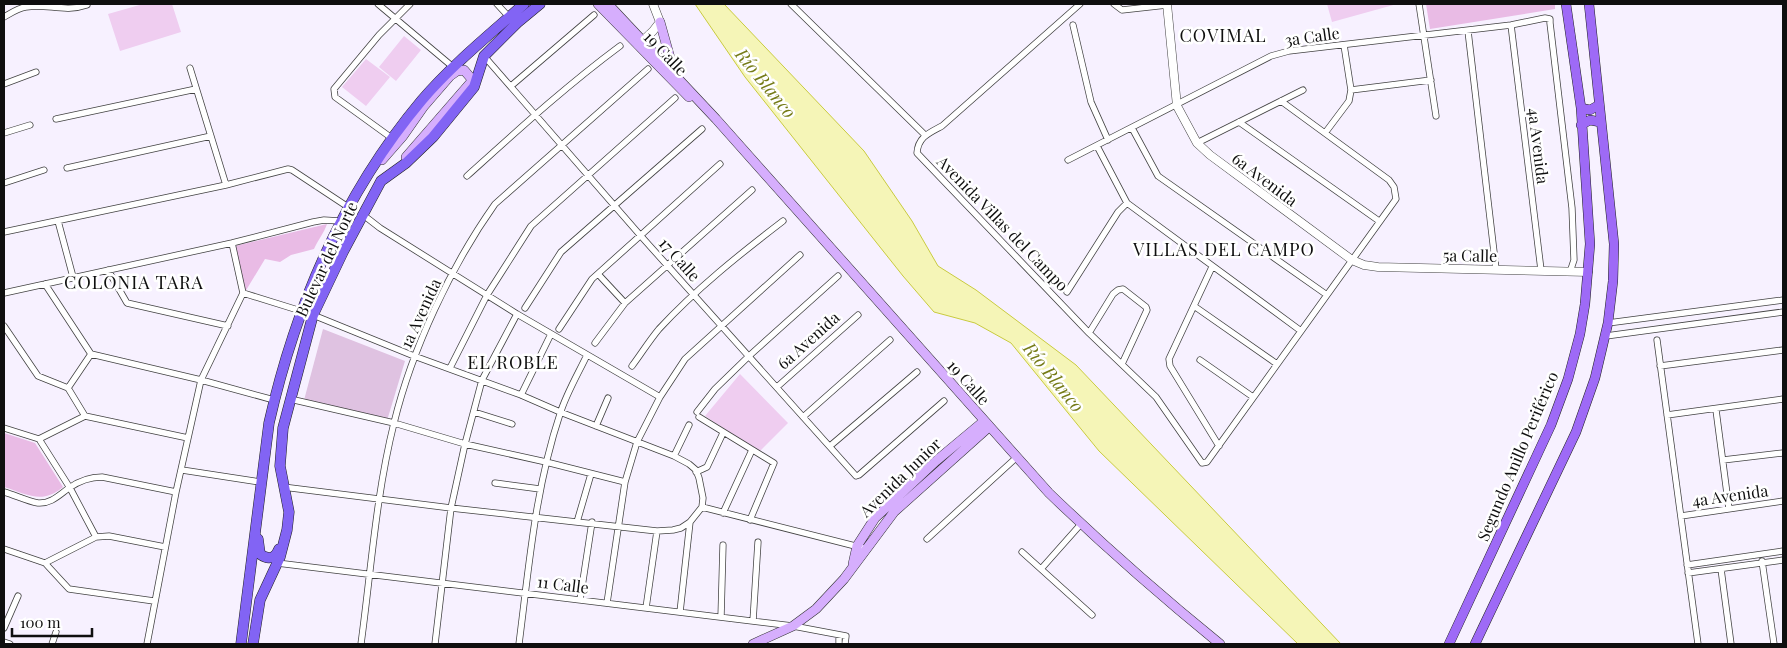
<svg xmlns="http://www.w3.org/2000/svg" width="1787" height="648" font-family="'Playfair Display',serif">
	<rect width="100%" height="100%" fill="#f7f1ff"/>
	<path fill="#e9bbe5" d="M1426 4H1555V9L1430 29Z
		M327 224C324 233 318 240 314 249L291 255 280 262 265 259 245 292 235 246Z
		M4 433 35 443 63 487C42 505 27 494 4 487Z"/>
	<path fill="#dfc2e1" d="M323 329 405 361 386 424 303 404Z"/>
	<path fill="#efcdf0" d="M143 4H172L181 32 120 51 108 14Z
		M1327 4H1397L1332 22Z
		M404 36 421 50 396 81 379 67Z
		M366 59 390 77 366 106 342 87Z
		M740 374 788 423 759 452 705 416Z"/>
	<path fill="#f5f5b7" stroke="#c9cb3f" d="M695 4H724L864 151 912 221 938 266 976 290 1076 365 1341 644H1298L1099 451 1011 343 975 323 934 312 903 276 745 77Z"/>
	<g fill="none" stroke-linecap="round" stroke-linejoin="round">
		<defs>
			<path id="minor" d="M378 4 453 67
				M497 4 509 17
				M791 4 925 135
				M1080 4 942 126C929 133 918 137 917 153L1089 333 1156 397 1202 463 1207 462 1396 199 1394 187 1389 180 1281 101
				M1114 4 1122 10 1167 5
				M1419 4 1436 116
				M4 17C11 13 18 8 26 7 47 3 64 13 87 5
				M1073 25 1091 102 1108 140
				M1511 25 1541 270
				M1468 31 1496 269
				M484 56 640 235 856 476 859 475 944 401
				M190 68 226 185
				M4 84 36 72
				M511 86 594 15
				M1351 90 1431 80
				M56 119 196 89
				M1239 122 1379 221
				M1132 128 1158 176 1327 295
				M4 133 30 125
				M1325 133 1349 101 1351 90 1344 45
				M393 139 335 97 334 89 379 35 410 4
				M1197 143 1303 90
				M1097 146 1127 203 1301 331
				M1068 160 1271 56 1289 51 1511 25 1545 18 1550 19V23L1572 208 1574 260 1570 272
				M67 168 211 136
				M467 176C517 131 566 86 620 46
				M4 183 44 170
				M362 214 380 228 517 314 660 397
				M58 221 73 277
				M4 232 226 185 288 169 292 170 348 207
				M232 243 243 293 301 311
				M1212 267 1169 359 1170 366 1219 446
				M108 270 127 303 228 326
				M598 274 625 303
				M45 284 91 354 201 380 274 400
				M1067 292 1118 212 1127 203
				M4 293 232 243 313 222 324 220 340 221
				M1194 306 1277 364
				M525 308 561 252 702 129
				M1608 323 1783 300
				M4 326 38 376 68 388
				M559 329 592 279 720 164
				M1089 333 1113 294 1118 290 1123 289 1146 307 1147 310 1122 364
				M1606 336 1783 312
				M1657 340 1698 644
				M595 343 625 303 752 190
				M1200 360 1253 397
				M632 366C641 354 649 341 659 329 696 289 740 254 783 221
				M1660 366 1783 350
				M450 368 487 295 531 226 675 98
				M777 387 858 315
				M521 395 551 334
				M290 399 394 423 465 444 546 462 625 482
				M1716 410 1729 509
				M474 412 512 424
				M697 412 715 389 749 356 838 276
				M1667 415 1783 399
				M85 416 68 388 91 354
				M699 417 774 463 750 520
				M803 417 890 340
				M596 426 608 398
				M4 428 39 439 85 416 188 438
				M39 439 70 488 96 537
				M830 446 917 372
				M674 456 689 425
				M1723 460 1783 453
				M182 470 260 482
				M696 472 707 467 723 433
				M495 483 540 489
				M283 487 451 508 657 531 673 530 681 528 690 522 702 507 703 498 699 478 696 470 689 464 674 456 560 412 521 395 414 356 313 315
				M4 492C15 495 27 501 38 503 51 504 59 495 69 488 79 481 90 477 102 477L176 492
				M702 507 867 549
				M723 513 752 450
				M1681 516 1783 501
				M577 522 591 474
				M927 539 1017 457
				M4 549 45 563 69 589 154 601
				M1022 552 1092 615
				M1762 561 1774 644
				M45 563 96 537 109 536 165 547
				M277 563 793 626 846 636 845 644
				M1687 565 1783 551
				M1041 569 1081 524
				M1721 569 1731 644
				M1688 573 1783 560
				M580 600 592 522
				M607 603 625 482 637 442 660 397 685 359 800 255
				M646 608 657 531
				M680 612 690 522
				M721 617 723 545
				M753 621 758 542
				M4 628 18 596
				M4 642 10 644
				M52 644 56 632
				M147 644 176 492 201 380 243 293
				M361 644C371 571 376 495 394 423 412 349 451 266 495 204L648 69
				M435 644 451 508 465 444 482 380 517 314
				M519 644C529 567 535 489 560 414 566 394 578 374 587 355
				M839 644V636"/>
			<path id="tertiary" d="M1167 4 1177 106 1197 143 1210 155 1352 260 1364 265 1378 267 1588 272
				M638 45 653 31 660 22 653 4"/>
			<path id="secondary" d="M598 4 689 97
				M608 4 716 119 1049 493C1104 546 1161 596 1220 644
				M660 22 674 72
				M382 160 403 136 424 106 450 76 457 71 464 70 470 77 472 81 406 157
				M853 564 857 546 875 518 936 461 984 421
				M753 644 793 626 816 609 844 579 894 512 989 427"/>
			<path id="primary" d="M1581 108 1590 110 1599 105
				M1581 125 1590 120 1600 122
				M1449 644 1551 425 1568 379 1580 334 1585 304 1590 244 1581 108 1566 4
				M1475 644 1576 432 1595 378 1608 323 1613 281 1614 244 1589 4"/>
			<path id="trunk" d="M258 539 260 554C268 560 275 559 279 549
				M241 644 269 423C296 304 343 194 422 100 452 65 489 35 524 4
				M253 644 260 600 280 557 287 530 289 512 280 466 283 428 313 315 343 252 381 181 406 163 433 137 474 87 484 56 517 23 540 4"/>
		</defs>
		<use href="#minor" stroke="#424242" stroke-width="7"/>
		<use href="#tertiary" stroke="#424242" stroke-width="9"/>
		<use href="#secondary" stroke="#313131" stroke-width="10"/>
		<use href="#primary" stroke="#202020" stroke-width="10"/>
		<use href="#trunk" stroke="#202020" stroke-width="11"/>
		<use href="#minor" stroke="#fff" stroke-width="5.5"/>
		<use href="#tertiary" stroke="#fff" stroke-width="8"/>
		<use href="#secondary" stroke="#d6aefd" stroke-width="9"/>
		<use href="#primary" stroke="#9e6af6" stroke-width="9"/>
		<use href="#trunk" stroke="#8264f4" stroke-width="10"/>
	</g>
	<g text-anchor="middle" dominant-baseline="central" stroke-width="5" stroke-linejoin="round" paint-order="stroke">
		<g font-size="16" fill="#0f0f0f" stroke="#fff">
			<text transform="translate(1312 36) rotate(-8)">3a Calle</text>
			<text transform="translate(666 53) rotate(46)">19 Calle</text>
			<text transform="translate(1539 146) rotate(83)">4a Avenida</text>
			<text transform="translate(1265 179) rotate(37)">6a Avenida</text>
			<text transform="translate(1003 223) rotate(46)">Avenida Villas del Campo</text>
			<text transform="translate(1470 255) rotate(1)">5a Calle</text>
			<text transform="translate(326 259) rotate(-65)">Bulevar del Norte</text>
			<text transform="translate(680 259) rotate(48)">17 Calle</text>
			<text transform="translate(420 313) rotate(-65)">1a Avenida</text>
			<text transform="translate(808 340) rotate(-42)">6a Avenida</text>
			<text transform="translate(969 382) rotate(48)">19 Calle</text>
			<text transform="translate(1517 456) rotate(-67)">Segundo Anillo Periférico</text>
			<text transform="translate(900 477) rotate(-44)">Avenida Junior</text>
			<text transform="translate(1730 495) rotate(-8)">4a Avenida</text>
			<text transform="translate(563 584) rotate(7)">11 Calle</text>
		</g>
		<g font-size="18" letter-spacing="1" fill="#0f0f0f" stroke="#fff">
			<text x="1223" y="35">COVIMAL</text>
			<text x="1224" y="249">VILLAS DEL CAMPO</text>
			<text x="134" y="282">COLONIA TARA</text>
			<text x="513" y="362">EL ROBLE</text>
		</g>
		<g font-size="18" font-style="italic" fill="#767c18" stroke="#fff">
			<text transform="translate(766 83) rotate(51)">Río Blanco</text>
			<text transform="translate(1054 377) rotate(51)">Río Blanco</text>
		</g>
	</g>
	<rect width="1787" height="648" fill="none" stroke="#0f0f0f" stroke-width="10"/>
	<path d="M12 628v8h80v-8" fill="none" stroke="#0f0f0f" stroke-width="2.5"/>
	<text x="20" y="628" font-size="15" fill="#0f0f0f" stroke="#ffffff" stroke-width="4" paint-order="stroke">100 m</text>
</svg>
